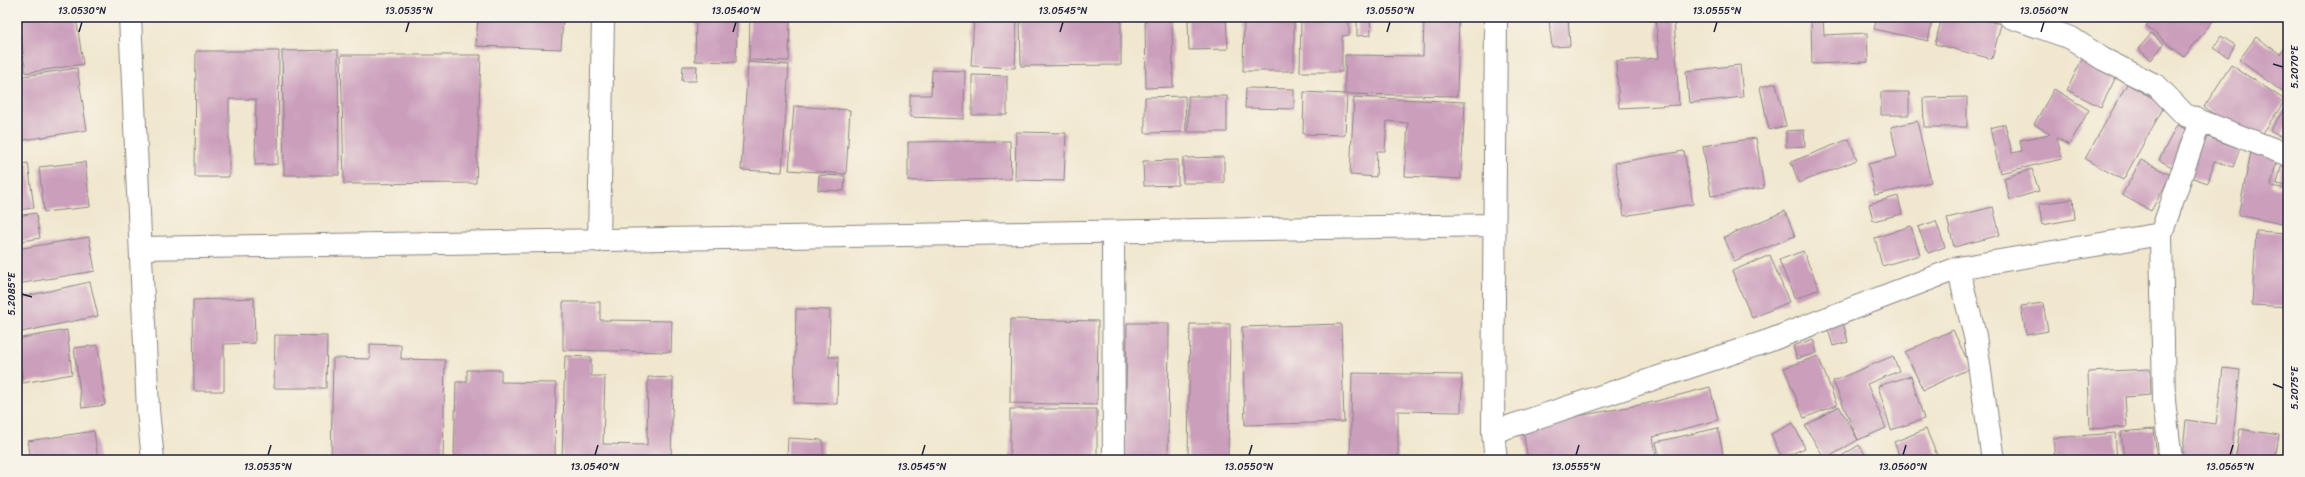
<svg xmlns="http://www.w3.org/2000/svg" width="2305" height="477" font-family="Sriracha,sans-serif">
	<rect width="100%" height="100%" fill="#f7f3e8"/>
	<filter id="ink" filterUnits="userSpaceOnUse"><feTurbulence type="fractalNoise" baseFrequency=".025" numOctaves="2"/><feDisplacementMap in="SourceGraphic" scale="8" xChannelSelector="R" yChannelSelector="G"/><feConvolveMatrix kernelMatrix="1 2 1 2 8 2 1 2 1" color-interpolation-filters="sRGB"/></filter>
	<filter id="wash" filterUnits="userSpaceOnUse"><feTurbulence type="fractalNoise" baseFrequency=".012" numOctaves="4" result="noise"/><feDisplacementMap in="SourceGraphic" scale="16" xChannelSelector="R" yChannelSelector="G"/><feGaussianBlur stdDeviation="0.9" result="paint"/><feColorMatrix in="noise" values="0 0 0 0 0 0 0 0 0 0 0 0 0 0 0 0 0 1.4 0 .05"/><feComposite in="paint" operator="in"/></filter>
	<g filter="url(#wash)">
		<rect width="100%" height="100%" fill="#f0e7ce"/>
		<g id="blocks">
			<path fill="#cb9ebb" d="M18 17H76L83 64 26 73Z
				M478 17H563L561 49 476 46Z
				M696 17H737L736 62 695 61Z
				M750 17H790L789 61 749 60Z
				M974 17H1017L1015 68 971 66Z
				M1020 17H1121V65L1021 66Z
				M1145 17H1172L1173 87 1146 88Z
				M1244 17H1294V71H1243Z
				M1301 17H1349V35L1342 36V72H1300Z
				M1357 17H1370L1371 35 1357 36Z
				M1424 17H1459L1457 96 1347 94 1345 135 1303 134 1304 92 1345 94V55L1423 56Z
				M1568 17 1570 46 1552 47 1549 19Z
				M1656 17H1674L1679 105 1619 108 1616 61 1659 58Z
				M1877 17H1933L1928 41 1874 29Z
				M1942 17H1975L2001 24 1992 59 1935 44Z
				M2153 17H2216L2184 57 2146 26Z
				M1226 18 1228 49 1189 50 1188 20Z
				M1823 18 1824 35 1867 33 1868 62 1812 64 1811 19Z
				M2151 34 2164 44 2151 60 2138 49Z
				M2221 36 2235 45 2228 57 2214 48Z
				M2256 37 2280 54 2288 43V96L2239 60Z
				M338 50 339 175H284L282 51Z
				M196 51H279L278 164 255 165 256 99H229V177H195Z
				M17 54 20 68H17Z
				M341 55H481L476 183 344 184Z
				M2082 59 2117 75 2101 107 2067 90Z
				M748 62 789 65 782 172 741 170Z
				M1740 65 1743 97 1689 103 1686 71Z
				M2231 65 2285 100 2257 142 2204 107Z
				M683 66H697L696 81H682Z
				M77 68 87 130 17 141V77Z
				M932 70 965 71 964 119 910 117V95H931Z
				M972 75 1007 76V115H972Z
				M1776 83 1786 126 1769 130 1760 87Z
				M2127 84 2165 105 2123 180 2085 159Z
				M1246 88 1294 89V109L1245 108Z
				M2054 89 2089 110 2069 145 2057 138 2062 159 2000 173 1990 128 2005 124 2012 153 2022 151 2020 140 2050 134 2034 124Z
				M1881 92H1909V115H1881Z
				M1185 96 1186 132 1145 133V97Z
				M1188 96H1227V132H1188Z
				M1354 97 1465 102 1461 179 1405 176 1408 123 1387 121 1385 151H1377L1376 177 1350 175Z
				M1967 97V127H1924L1923 98Z
				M794 106 850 110 846 174 789 170Z
				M2284 109 2288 112V125L2281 137 2270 131Z
				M1917 121 1931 182 1875 195 1868 164 1897 157 1891 127Z
				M2177 125 2190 131 2172 167 2159 160Z
				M1804 130 1805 146 1786 147V131Z
				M1016 132 1066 133 1064 181 1015 180Z
				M2201 135 2240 148 2233 167 2214 161 2208 183 2187 176Z
				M1756 138 1764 188 1711 196 1703 146Z
				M1849 139 1857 160 1799 183 1791 162Z
				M1010 141 1011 179 908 181V142Z
				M1684 151 1693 204 1624 216 1615 163Z
				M2251 152 2277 158 2271 186 2288 189 2282 224 2238 215Z
				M1224 157V183H1183V158Z
				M1178 160V185L1144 186 1143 161Z
				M2141 160 2171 175 2151 211 2122 195Z
				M85 162 90 207 44 212 39 167Z
				M28 163 34 208 17 210V165Z
				M2281 166 2288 168V186L2277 184Z
				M2032 169 2039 191 2010 200 2004 178Z
				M819 175 845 176 844 191 818 190Z
				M1898 196 1902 214 1873 221 1869 204Z
				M2073 199 2075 219 2042 225 2039 204Z
				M1993 207 2000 235 1954 247 1947 218Z
				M1785 211 1795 236 1734 261 1724 237Z
				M36 213 40 238 17 242V216Z
				M1936 221 1945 247 1928 253 1918 227Z
				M1911 226 1920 255 1882 266 1875 238Z
				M2256 231 2288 233V307L2252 305Z
				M89 237 95 271 17 284V249Z
				M1803 251 1819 289 1795 299 1779 260Z
				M1770 255 1789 302 1752 318 1732 271Z
				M90 282 98 316 17 333V298Z
				M254 298 255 343 224 344V391H194L193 300Z
				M563 302H600V320L672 321 671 352 563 350Z
				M2043 303 2048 331 2026 335 2021 306Z
				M796 309 830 310 829 357H838L837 404 794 403Z
				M1011 319 1098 321 1097 405 1010 403Z
				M1843 322 1848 342 1833 346 1827 326Z
				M1127 323H1169L1168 460H1125Z
				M1190 324H1230L1228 460H1188Z
				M1341 324 1344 422 1245 425 1242 327Z
				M67 330 72 374 23 383 17 339Z
				M1953 330 1971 368 1923 390 1905 352Z
				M275 335 327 336 326 388H274Z
				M1813 339 1817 353 1797 359 1793 346Z
				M370 344 401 345V359L445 360 443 460H331L333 358 370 359Z
				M98 345 105 405 82 408 74 348Z
				M565 356 591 357V376H605L603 444 647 445 648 377 673 378 671 460H562Z
				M1818 356 1837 405 1804 418 1784 368Z
				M1893 356 1899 371 1867 384 1886 428 1858 440 1833 381Z
				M2223 368 2240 370 2231 460H2182L2186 420 2216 424Z
				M2150 369 2151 395 2125 397 2127 427 2090 429 2088 372Z
				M467 370H501V382L556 383 555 460H454L456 382H467Z
				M1352 373 1462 375 1461 412 1398 411V460H1350Z
				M1911 376 1924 419 1891 430 1878 386Z
				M1710 387 1718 420 1653 437 1657 460H1528L1522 426 1645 404Z
				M1839 406 1858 440 1825 459 1805 426Z
				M1010 409H1097V460H1010Z
				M1793 423 1805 448 1782 458 1771 434Z
				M1718 428 1724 460H1660L1656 442Z
				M1926 429 1939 460H1901L1894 442Z
				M2154 429 2157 460H2124L2121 432Z
				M2240 429 2279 435 2275 460H2235Z
				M94 431 98 460H31L28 441Z
				M2115 433 2117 460H2055L2053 438Z
				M788 438 823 440V460H787Z
				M1859 445 1869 460H1835Z
				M1763 457V460H1752V459Z"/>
		</g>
	</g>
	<g filter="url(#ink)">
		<use href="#blocks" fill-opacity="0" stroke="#898484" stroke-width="1"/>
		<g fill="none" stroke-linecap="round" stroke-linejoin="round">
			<defs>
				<path id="minor" d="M2010 17 2071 38 2103 59 2157 86 2185 115 2288 155
					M1113 232 1114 460
					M599 241 603 17
					M141 248 1494 225
					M1958 268 1975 336 1993 460
					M1493 432 1768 341 1958 268 2161 234
					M1496 460 1493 432 1496 17
					M2171 460 2164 401 2161 234 2200 121"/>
				<path id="tertiary" d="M130 17 148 410 153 460"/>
			</defs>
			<use href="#minor" stroke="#898484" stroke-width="24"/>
			<use href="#tertiary" stroke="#898484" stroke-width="24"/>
			<use href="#minor" stroke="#fff" stroke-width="22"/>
			<use href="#tertiary" stroke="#fff" stroke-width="22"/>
		</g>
	</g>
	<path fill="none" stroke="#22223b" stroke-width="1.5" d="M79 32 82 22M406 32 409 22M733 32 736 22M1060 32 1063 22M1387 32 1390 22M1714 32 1717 22M2041 32 2044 22M2273 64 2283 67M22 294 32 297M2273 384 2283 388M268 455 271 445M595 455 598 445M922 455 925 445M1249 455 1252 445M1576 455 1579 445M1903 455 1906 445M2230 455 2233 445"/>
	<rect width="2305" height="477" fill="none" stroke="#f7f3e8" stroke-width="44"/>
	<rect x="22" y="22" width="2261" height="433" fill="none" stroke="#22223b" stroke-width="1.5"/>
	<g font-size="10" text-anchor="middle" fill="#22223b">
		<text x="82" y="14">13.0530°N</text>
		<text x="409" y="14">13.0535°N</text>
		<text x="736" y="14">13.0540°N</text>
		<text x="1063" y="14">13.0545°N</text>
		<text x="1390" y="14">13.0550°N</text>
		<text x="1717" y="14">13.0555°N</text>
		<text x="2044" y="14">13.0560°N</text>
		<text transform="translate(2294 67) rotate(-90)" y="4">5.2070°E</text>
		<text transform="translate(11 294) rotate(-90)" y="4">5.2085°E</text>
		<text transform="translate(2294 388) rotate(-90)" y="4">5.2075°E</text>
		<text x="268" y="470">13.0535°N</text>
		<text x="595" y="470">13.0540°N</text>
		<text x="922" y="470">13.0545°N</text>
		<text x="1249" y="470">13.0550°N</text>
		<text x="1576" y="470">13.0555°N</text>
		<text x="1903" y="470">13.0560°N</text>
		<text x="2230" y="470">13.0565°N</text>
	</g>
</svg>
